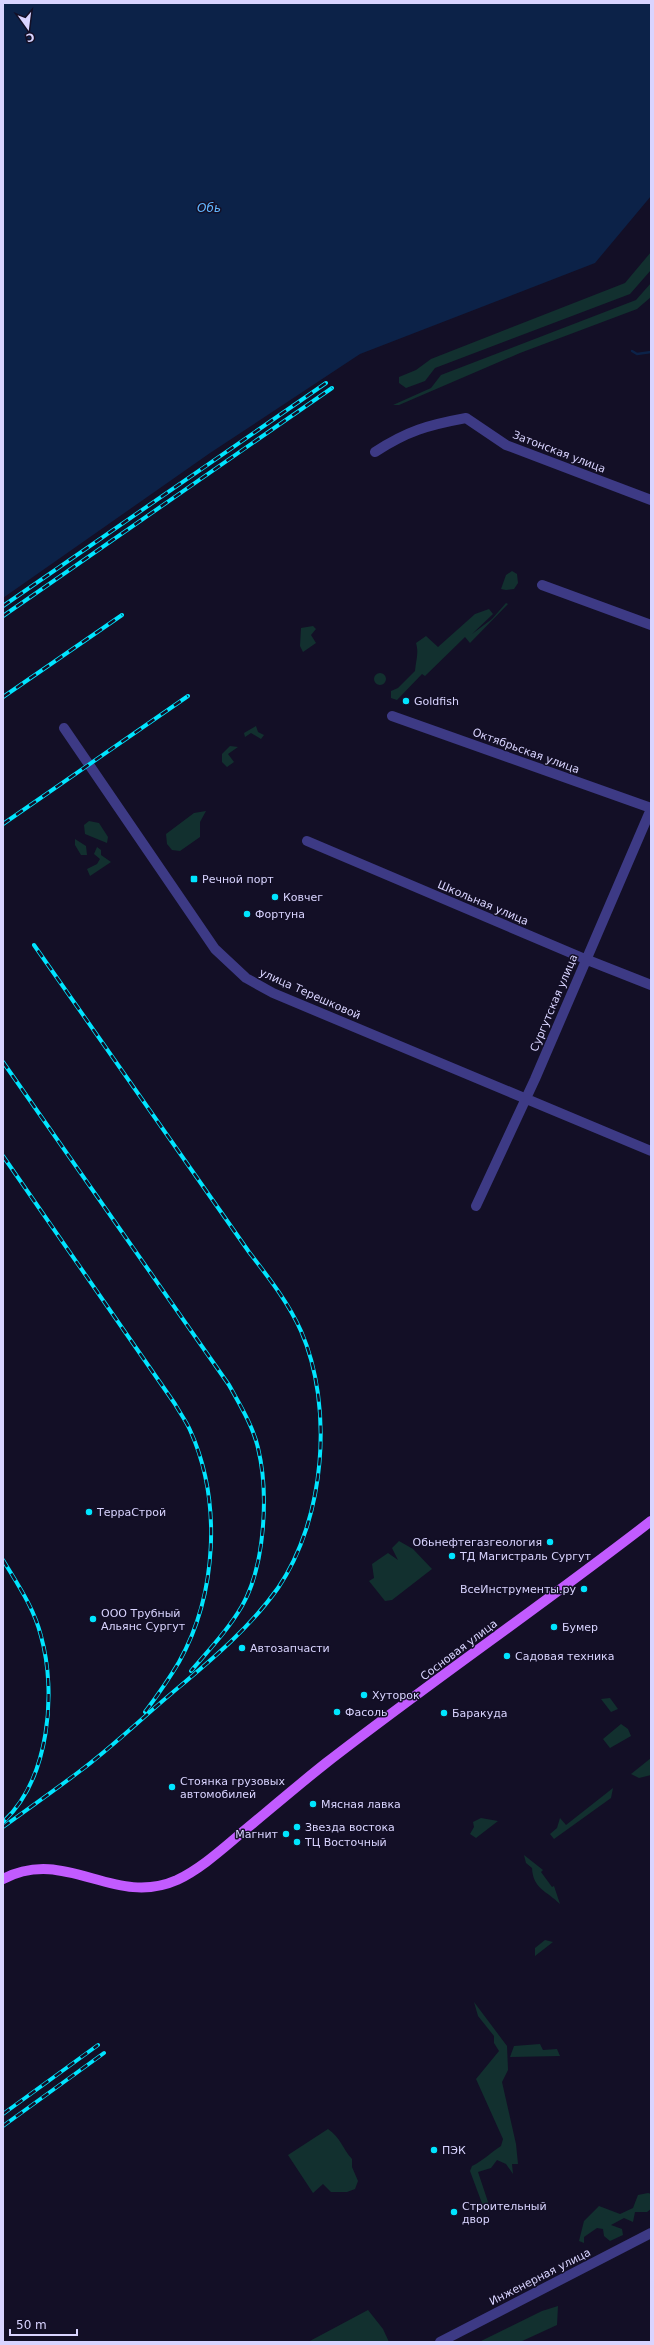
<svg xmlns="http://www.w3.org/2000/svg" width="654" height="2345" font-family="'DejaVu Sans',sans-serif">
	<rect width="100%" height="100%" fill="#130f26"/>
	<path fill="#12302f" d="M651 252V270L630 294 435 368 425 381 406 388 399 383V377L416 370 431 359 625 283Z
		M651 283V297L637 309 520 353 399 405H393L431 388 441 375 636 300Z
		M512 571 517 574 518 583 514 589 506 590 501 589 506 575Z
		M506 603 508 604 470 643 465 637 425 676 422 674 397 700 391 698V691L398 688 415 671C416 660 419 653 416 643L426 636 438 647 475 614 489 609 493 614 472 634 492 619Z
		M313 626 316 629 311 635 316 643 303 652 300 646 301 628Z
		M374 679a6 6 0 1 1 12 0a6 6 0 1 1-12 0Z
		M256 726 258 732 264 735 261 739 251 733 245 737 244 733Z
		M230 746 238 747 228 754 234 762 227 767 222 762V754Z
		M206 811 200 822V837L180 851 172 850 167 844 166 834 194 813Z
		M89 821 99 823 108 837 107 843 85 834 84 825Z
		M75 839 86 846 87 855H81L75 845Z
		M97 847 101 850V855L111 862 90 876 87 869 97 864 100 859 94 854Z
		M399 1541 413 1549 432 1569 392 1600 385 1601 369 1581 374 1578 372 1564 388 1553 398 1560 392 1548Z
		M610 1698 618 1709 611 1712 601 1699Z
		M621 1724 628 1729 631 1736 610 1748 603 1739Z
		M651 1758V1775L639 1778 631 1774Z
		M613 1788 611 1798 554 1839 550 1834 557 1828 560 1818 566 1825Z
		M481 1818 498 1821 476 1838 470 1834 474 1827 473 1822Z
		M524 1855 543 1870 541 1872 552 1887 554 1886 560 1904C547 1891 533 1889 532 1868L526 1863Z
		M545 1940 553 1942 535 1956V1948Z
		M474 2002 507 2046 508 2070 502 2082 516 2144 518 2164H512L513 2174 506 2164 497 2160 491 2168 478 2172 489 2205V2212L483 2206 470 2171 472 2166C483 2161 491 2152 501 2146L503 2139 476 2079 499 2051 494 2043V2036L478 2016Z
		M540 2044 543 2050 557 2049 560 2056 510 2057 514 2046Z
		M328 2129C341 2138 342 2148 352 2159V2167L358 2181 355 2189 347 2192H331L323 2184 313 2193 288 2155Z
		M648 2193 651 2194V2209L647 2212H635L633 2222 624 2218 611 2225 622 2229 623 2235 610 2241 604 2236 603 2229 597 2228 584 2237V2243L579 2241 584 2221 599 2206 620 2214 633 2208 638 2195Z
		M558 2306 557 2325 520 2342H479L542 2311Z
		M368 2310 383 2329 389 2342H308Z"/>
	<path fill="#0c2248" d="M3 3H651V196L595 263 360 354 210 453 3 598Z"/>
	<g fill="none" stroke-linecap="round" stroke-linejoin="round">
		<path stroke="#0c2248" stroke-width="2.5" d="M632 351 637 354 651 352"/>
		<path stroke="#3d3a85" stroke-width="10" d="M375 452C407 431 428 425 466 418L506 445 651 500
			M542 585 651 625
			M392 716 651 808
			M64 728 215 949 246 978 273 993 651 1151
			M307 841 585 959 651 985
			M476 1206 535 1079 651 809
			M440 2342 651 2233"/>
		<path stroke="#c25bff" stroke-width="10" d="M3 1879C66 1846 114 1908 177 1880 200 1869 220 1851 239 1835 268 1811 297 1786 326 1763 433 1680 544 1604 651 1521"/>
		<defs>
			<path id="rail" d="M3 606 326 383
				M3 616 332 388
				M3 697 122 615
				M3 824 188 696
				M3 1062 229 1385C240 1405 253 1426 258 1448 269 1493 265 1566 242 1606 228 1630 209 1650 191 1671
				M3 1156 175 1404C180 1413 186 1421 190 1430 222 1501 217 1594 179 1662 169 1679 157 1696 145 1712
				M3 1560C18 1585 34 1608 41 1636 57 1693 49 1779 4 1821
				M3 1827C29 1808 55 1790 80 1771 112 1747 141 1719 172 1693 210 1661 249 1629 278 1588 325 1519 334 1407 301 1331 288 1302 269 1278 249 1252L34 945
				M3 2114 98 2045
				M3 2126 104 2053"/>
		</defs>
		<use href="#rail" stroke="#00e5ff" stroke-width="4"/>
		<use href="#rail" stroke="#130f26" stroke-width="2.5" stroke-dasharray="8" stroke-linecap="butt"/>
	</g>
	<g fill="#00e5ff" stroke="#130f26" stroke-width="1.5">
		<circle cx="406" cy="701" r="4"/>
		<rect x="190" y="875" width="8" height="8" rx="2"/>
		<circle cx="275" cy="897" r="4"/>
		<circle cx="247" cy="914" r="4"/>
		<circle cx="89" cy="1512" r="4"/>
		<circle cx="550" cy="1542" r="4"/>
		<circle cx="452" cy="1556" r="4"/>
		<circle cx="584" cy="1589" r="4"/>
		<circle cx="93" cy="1619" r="4"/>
		<circle cx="554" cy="1627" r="4"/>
		<circle cx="242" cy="1648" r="4"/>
		<circle cx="507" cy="1656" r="4"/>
		<circle cx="364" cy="1695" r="4"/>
		<circle cx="337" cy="1712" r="4"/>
		<circle cx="444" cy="1713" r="4"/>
		<circle cx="172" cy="1787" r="4"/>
		<circle cx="313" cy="1804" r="4"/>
		<circle cx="297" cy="1827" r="4"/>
		<circle cx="286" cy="1834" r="4"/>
		<circle cx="297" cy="1842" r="4"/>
		<circle cx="434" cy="2150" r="4"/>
		<circle cx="454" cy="2212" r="4"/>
	</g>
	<g text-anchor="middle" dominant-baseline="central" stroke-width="3" stroke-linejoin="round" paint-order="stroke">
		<g font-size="11" fill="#d9d4ff" stroke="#130f26">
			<text transform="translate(559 452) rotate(21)">Затонская улица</text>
			<text transform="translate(526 751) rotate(20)">Октябрьская улица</text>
			<text transform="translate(483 903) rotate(23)">Школьная улица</text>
			<text transform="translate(310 994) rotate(24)">улица Терешковой</text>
			<text transform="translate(554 1003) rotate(-67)">Сургутская улица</text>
			<text transform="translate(459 1650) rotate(-37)">Сосновая улица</text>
			<text transform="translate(540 2277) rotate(-27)">Инженерная улица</text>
		</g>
		<g font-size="11" fill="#d9d4ff" stroke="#130f26" text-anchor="start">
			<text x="414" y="701">Goldfish</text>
			<text x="202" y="879">Речной порт</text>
			<text x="283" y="897">Ковчег</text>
			<text x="255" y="914">Фортуна</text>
			<text x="97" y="1512">ТерраСтрой</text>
			<text x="542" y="1542" text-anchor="end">Обьнефтегазгеология</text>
			<text x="460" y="1556">ТД Магистраль Сургут</text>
			<text x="576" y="1589" text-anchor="end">ВсеИнструменты.ру</text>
			<text x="101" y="1613">ООО Трубный<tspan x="101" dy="13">Альянс Сургут</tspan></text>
			<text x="562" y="1627">Бумер</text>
			<text x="250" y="1648">Автозапчасти</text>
			<text x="515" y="1656">Садовая техника</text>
			<text x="372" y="1695">Хуторок</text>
			<text x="345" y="1712">Фасоль</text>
			<text x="452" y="1713">Баракуда</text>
			<text x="180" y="1781">Стоянка грузовых<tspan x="180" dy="13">автомобилей</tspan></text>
			<text x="321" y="1804">Мясная лавка</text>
			<text x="305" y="1827">Звезда востока</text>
			<text x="278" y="1834" text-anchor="end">Магнит</text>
			<text x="305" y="1842">ТЦ Восточный</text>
			<text x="442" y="2150">ПЭК</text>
			<text x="462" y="2206">Строительный<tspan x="462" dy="13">двор</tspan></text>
		</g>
		<g font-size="12" font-style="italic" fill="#62b6ff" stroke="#130f26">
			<text x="209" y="208">Обь</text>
		</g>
	</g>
	<rect width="654" height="2345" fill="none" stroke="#d9d4ff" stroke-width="8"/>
	<g transform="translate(28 28) rotate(166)" stroke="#130f26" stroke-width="3" paint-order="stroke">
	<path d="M0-3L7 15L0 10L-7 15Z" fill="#d9d4ff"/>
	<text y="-6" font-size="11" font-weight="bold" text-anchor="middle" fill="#d9d4ff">С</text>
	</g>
	<path d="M10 2329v6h67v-6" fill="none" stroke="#d9d4ff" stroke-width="2"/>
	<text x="16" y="2329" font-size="12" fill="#d9d4ff" stroke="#130f26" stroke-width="3" paint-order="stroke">50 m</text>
</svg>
